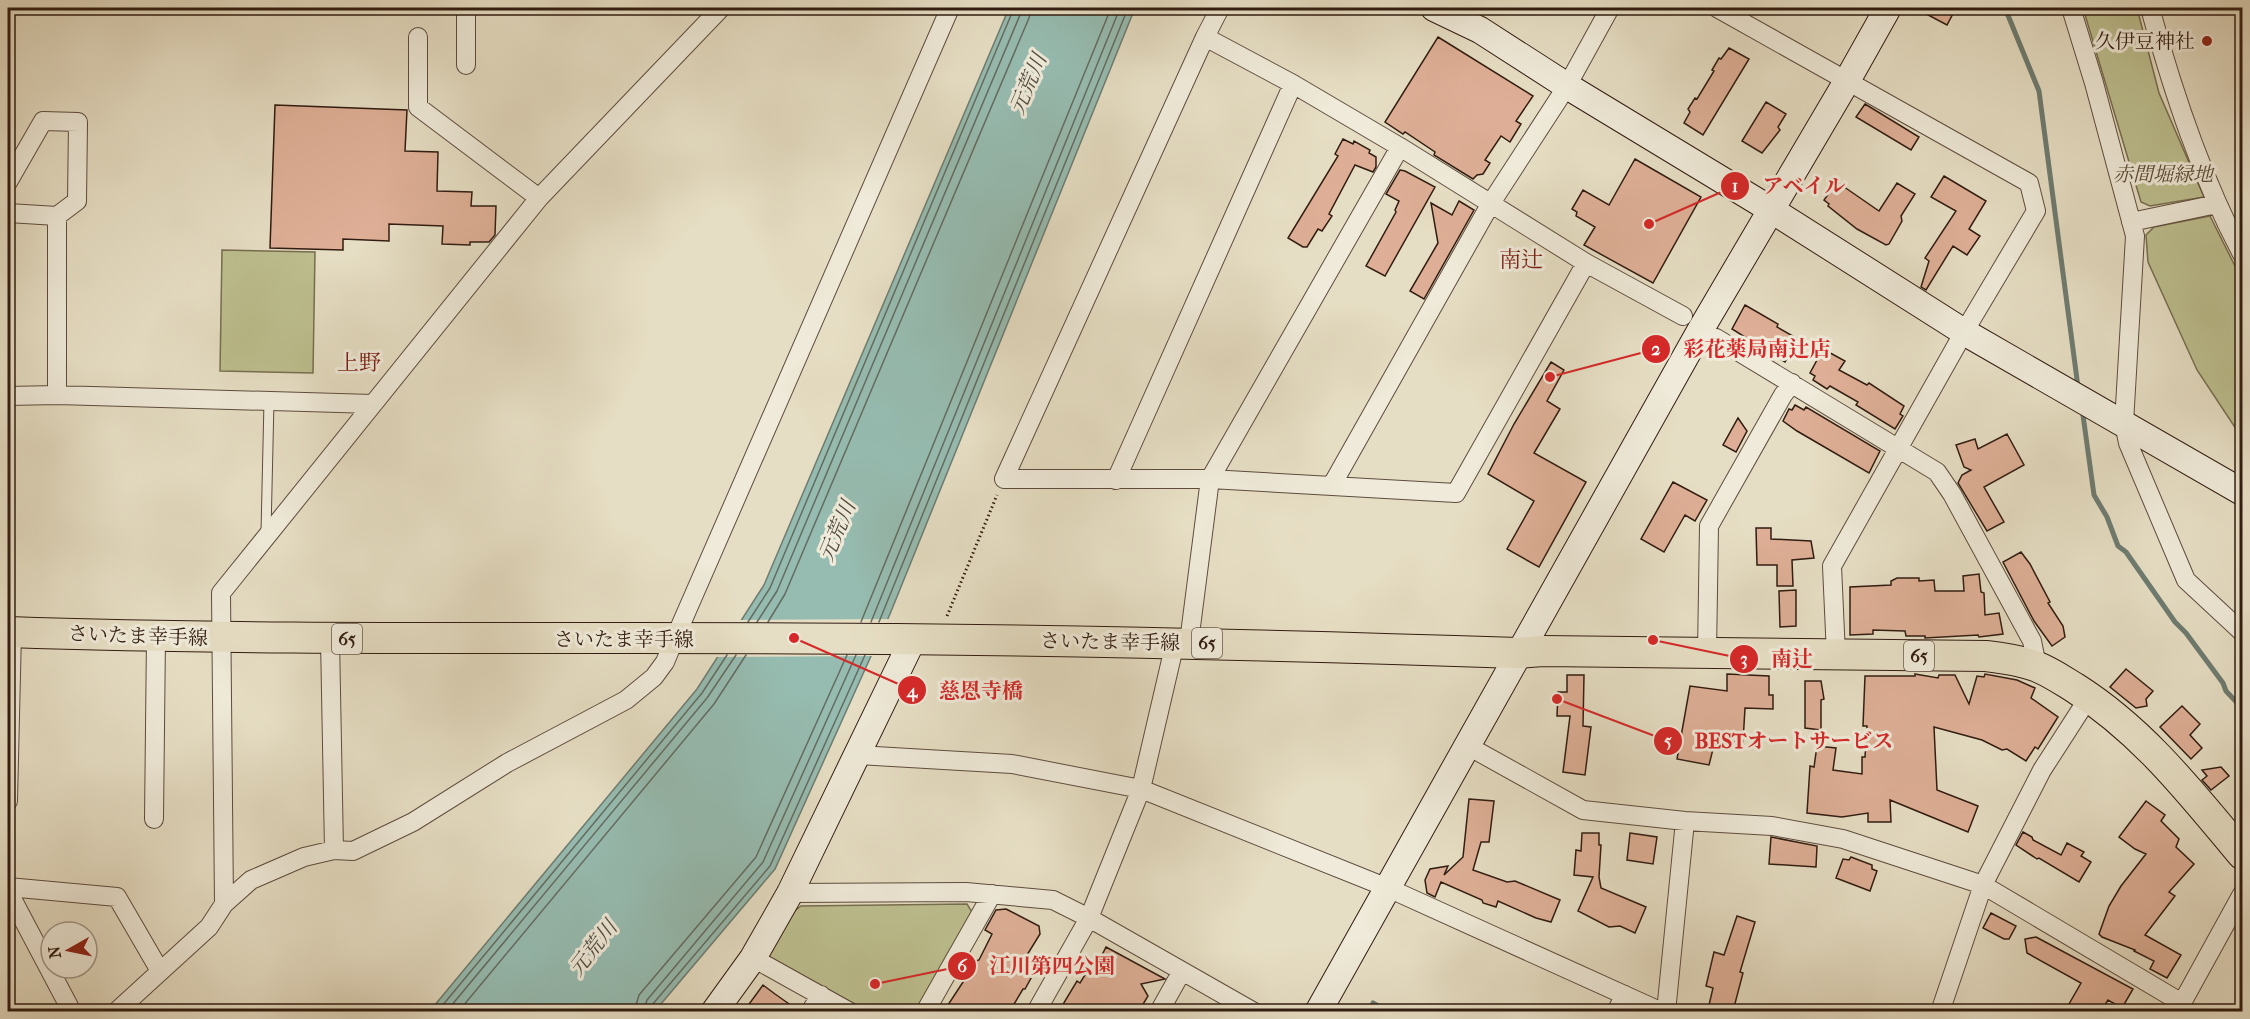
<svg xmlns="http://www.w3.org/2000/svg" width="2250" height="1019" font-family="'IM FELL French Canon','Noto Serif JP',serif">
	<rect width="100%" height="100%" fill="#e6dec4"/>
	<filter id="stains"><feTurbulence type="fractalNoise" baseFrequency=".00333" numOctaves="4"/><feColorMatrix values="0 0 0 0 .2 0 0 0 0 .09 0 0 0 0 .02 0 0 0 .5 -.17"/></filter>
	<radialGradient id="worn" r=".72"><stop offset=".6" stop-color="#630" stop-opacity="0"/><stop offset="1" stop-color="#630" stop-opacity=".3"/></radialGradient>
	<path fill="#bdbf8f" stroke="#776e50" stroke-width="1.5" d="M2083 8H2137L2159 93 2204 197 2150 206 2141 202Z
		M2210 216 2242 280V438L2197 370 2148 262 2146 235 2154 227Z
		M222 250 315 252 313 373 220 371Z
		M967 904 972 912 917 1011H867L768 956 792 913 801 906Z"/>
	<path fill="#96bcb1" stroke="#6e7c71" stroke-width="1.5" d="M1009 8H1135L890 614 775 869 655 1011 429 1012 697 689 764 585Z"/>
	<path fill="#e6dec4" d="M891 619 874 656 715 657 739 620Z"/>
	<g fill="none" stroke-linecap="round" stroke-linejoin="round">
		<path stroke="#646c61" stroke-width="1.5" d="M748 622 770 588 1014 8
			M757 622 777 591 1020 15 1022 8
			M768 622 785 594 1029 18 1031 8
			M861 622 1111 8
			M871 622 1120 8
			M879 622 1128 8
			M437 1012 702 693 727 655
			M446 1012 707 698 736 655
			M458 1012 714 704 746 655
			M634 1012 639 995 756 857 847 655
			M643 1012 647 1000 763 862 856 655
			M651 1012 652 1005 770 866 865 655"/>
		<path stroke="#6e7c71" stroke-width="5" d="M2005 8 2039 91 2078 387
			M2082 408 2094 495 2107 517 2118 546 2126 552 2175 622 2186 633 2223 683 2226 691 2242 708
			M1373 1003 1388 1012"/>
	</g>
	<path fill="#deaf96" stroke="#311c11" stroke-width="1.5" d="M1915 8H1956L1947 25Z
		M1438 37 1533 96 1516 121 1521 124 1510 142 1501 136 1485 160 1490 163 1483 174 1477 175 1473 179 1434 155 1435 152 1405 132 1403 134 1385 122Z
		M1729 48 1749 59 1703 135 1684 123 1690 112 1688 109 1695 98 1697 99 1714 71 1712 70 1719 58 1721 59Z
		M1766 102 1786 114 1778 127 1780 130 1762 153 1742 141Z
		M1865 104 1919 137 1911 150 1856 117Z
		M275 105 407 110 405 151 438 152 437 191 472 192 471 206H496L495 235 489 242H470V245L442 244 443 226 389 224V241L343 239V250L270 248Z
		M1343 139 1353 144 1354 141 1370 150 1369 153 1376 157V167L1373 172 1355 165 1329 214 1332 216 1322 231 1318 229 1307 247H1303L1288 238 1338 156 1335 154Z
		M1635 159 1701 197 1653 283 1584 245 1595 227 1576 216 1577 212 1572 209 1583 190 1609 205Z
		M1400 170 1405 171 1435 187 1385 276 1366 266 1396 212 1395 210 1399 201 1386 194Z
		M1944 176 1986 201 1969 229 1980 236 1967 255 1953 246 1926 290 1921 287 1929 261 1925 258 1956 211 1931 197Z
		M1837 182 1879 211 1897 183 1915 194 1901 216 1902 221 1889 244 1886 245 1857 229 1828 206 1829 204 1824 200Z
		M1459 201 1474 210 1424 299 1410 291 1438 243 1431 203 1452 215Z
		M1745 305 1778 324 1777 327 1798 339 1785 362 1732 329Z
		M1823 349 1845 361 1839 370 1867 385 1869 383 1904 406 1900 414 1903 416 1895 429 1856 405 1858 402 1830 386 1827 389 1813 380 1815 376 1810 373Z
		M1551 362 1564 370 1547 401 1560 409 1534 453 1586 482 1539 567 1507 549 1534 501 1488 474 1514 424Z
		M1795 405 1804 410 1806 407 1880 451 1869 473 1797 431 1783 421 1789 409 1792 410Z
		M1738 418 1747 431 1736 452 1723 445Z
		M2007 434 2024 465 1984 487 2004 522 1987 531 1958 483 1962 475 1971 470 1964 467 1956 445 1975 439 1978 449Z
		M1673 482 1707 500 1695 521 1685 515 1664 552 1641 539Z
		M1756 528H1771V539L1811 541 1814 558 1792 560 1793 586H1777V565H1757Z
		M2021 552 2030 564 2050 602 2048 603 2063 626 2065 637 2052 646 2034 621 2003 562Z
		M1979 574 1981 592 1984 593 1985 615 1999 613 2003 634 1979 637 1978 635 1925 638V636H1906L1905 631 1873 630V634L1850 635V587L1891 585V581L1897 578H1919V581L1934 580 1935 591H1964L1963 576Z
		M1796 590V626L1780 627 1779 591Z
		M2126 669 2153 691 2146 699 2147 706 2136 708 2110 687Z
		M1727 674 1769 676V695H1773V709L1745 708 1743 742 1715 741 1709 765 1677 759 1690 686 1727 691Z
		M1915 674 1938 678 1939 675H1955L1969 704 1977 676 1984 677 1985 674 2017 680 2035 688 2031 698 2058 717 2038 749 2035 747 2026 761 2007 749 2002 750 1982 740 1934 727 1937 790 1978 806 1968 832 1890 800 1891 822H1868V813L1842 817 1807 813 1810 766 1814 767 1817 746 1836 748 1833 770 1862 774V757H1865L1867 726H1863L1865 676H1915Z
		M1567 675H1584L1583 726 1591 727 1585 775 1563 772 1570 716H1557L1558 692H1567Z
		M1805 681H1821L1824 699 1821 700V730L1805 728Z
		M2182 706 2200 724 2190 735 2202 748 2191 759 2160 727Z
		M2221 767 2229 776 2211 790 2202 780 2207 776 2202 770Z
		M1469 799 1494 801 1489 842H1481L1473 870 1507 882 1515 881 1560 900 1551 922 1536 918 1498 901 1496 907 1483 903 1482 900 1441 882 1435 897 1427 893 1425 880 1430 869 1448 866 1444 875 1463 857Z
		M2146 801 2165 815 2161 821 2179 839 2176 847 2194 864 2169 892 2175 896 2145 935 2181 955 2167 978 2150 969 2154 961 2134 951 2135 950 2102 937 2099 934 2109 906 2121 886 2146 854 2135 849 2119 837Z
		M2023 832 2032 837 2033 840 2061 855 2067 843 2084 852 2081 856 2091 862 2079 882 2039 858 2037 859 2016 845Z
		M1582 833H1599V845H1601L1599 877 1601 888 1646 907 1635 933 1620 926 1609 927 1578 911 1593 877 1574 875 1576 850 1581 851Z
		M1630 833 1657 837 1653 864 1627 860Z
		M1771 837 1817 846 1816 867 1769 864Z
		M1851 857 1872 865V869L1877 871 1870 891 1836 878 1843 859 1849 860Z
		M1006 909 1039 926 1040 934 1027 955 1040 962 1025 989H1023L1010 1011H944L967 976 961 973 966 964 979 960 992 934 985 930 996 910Z
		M1991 913 2016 926 2009 939H2004L1983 928Z
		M1737 916 1755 922 1740 972 1743 973 1733 1011 1709 1005 1713 988 1706 986 1714 952 1724 955Z
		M2036 937 2133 989 2122 1008 2108 1000 2101 1011H2065L2081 983 2027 953 2025 939Z
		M1106 947 1165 979 1141 984 1148 996 1139 1011H1059L1077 981 1080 983 1095 959 1099 961Z
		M763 985 775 994 799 1011H744Z"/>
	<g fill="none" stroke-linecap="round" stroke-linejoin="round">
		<defs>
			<path id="lane" d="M266 532 269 401"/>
			<path id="street" d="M1220 8 1205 37 1004 479H1210L1456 493 1586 263
				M1717 8 2029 183 2036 211 1964 332 1832 566 1836 655
				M2071 8 2094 83 2135 236 2124 423 2128 443 2186 580 2242 632
				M2150 8C2173 92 2201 177 2242 254
				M418 37V107L539 198
				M1205 37 1293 84 1400 147 1586 263 1683 316
				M466 65V8
				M8 182 43 121 78 122 77 201 57 216
				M8 213 57 216V395L373 404
				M2131 222 2217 204
				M1716 338 1937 472 1952 494 2032 641 2037 666
				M8 396 57 395
				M1116 480 1293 84
				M1332 485 1491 203 1567 86 1610 8
				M330 639 334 850
				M1189 642 1210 479 1400 147
				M1707 654 1709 526 1783 395 1792 383
				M1468 746 1583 810 1685 821 1772 826 1843 839 1983 885 2182 1003
				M858 755 1012 764 1141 789 1388 888 1662 1012
				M8 801 12 632
				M154 819 156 637
				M8 887 117 897 160 971
				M8 891 72 1012
				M790 893 966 892 1053 900 1089 918 1254 1012
				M224 904 221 593 539 198 721 8
				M753 958 850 1012
				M116 1012 209 927 224 904 251 880 304 857 334 850 353 851 413 822 507 763 626 700 654 677 665 662 675 638 950 8
				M810 1012 821 995
				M925 1012 992 894
				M1036 1012 1089 918 1141 789 1175 643
				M1159 1012 1182 971
				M1616 1012 1625 995
				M1666 1012 1685 821
				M1940 1012 1983 885 2042 770 2089 697
				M2177 1012 2242 894"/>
			<path id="secondary" d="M1434 8 1480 30 1567 86 1770 209 1964 332 2242 492
				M714 1012 753 958 790 893 913 639
				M1318 1012 1701 329 1847 81 1888 8"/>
			<path id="primary" d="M8 632C304 642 600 636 896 639 1103 641 1311 646 1518 653L1543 651 1986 656C2003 658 2019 660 2035 666 2049 671 2062 680 2075 688 2143 731 2191 793 2242 854"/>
		</defs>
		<use href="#lane" stroke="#5e4c3e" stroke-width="11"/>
		<use href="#street" stroke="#5e4c3e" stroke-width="20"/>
		<use href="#secondary" stroke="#311c11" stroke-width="28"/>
		<use href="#primary" stroke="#311c11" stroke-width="32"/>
		<path stroke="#311c11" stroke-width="3" stroke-dasharray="1.5 3" stroke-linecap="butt" d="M947 616 997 495"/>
		<use href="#lane" stroke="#efead9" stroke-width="9"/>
		<use href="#street" stroke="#efead9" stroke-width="18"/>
		<use href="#secondary" stroke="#efead9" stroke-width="26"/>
		<use href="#primary" stroke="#e6dec4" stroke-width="30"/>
	</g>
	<circle fill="#8f2418" stroke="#efead9" stroke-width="2" cx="2207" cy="41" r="6"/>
	<g text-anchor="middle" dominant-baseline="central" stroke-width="6" stroke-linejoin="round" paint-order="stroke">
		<g fill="#efead9" stroke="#6a5a4d" stroke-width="1.5">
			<rect x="332" y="624" width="30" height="30" rx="4.5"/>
			<rect x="1192" y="628" width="30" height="30" rx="4.5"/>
			<rect x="1904" y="641" width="30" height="30" rx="4.5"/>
		</g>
		<g font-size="18" font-weight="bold" fill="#311c11">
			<text x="347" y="639">65</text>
			<text x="1207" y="643">65</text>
			<text x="1919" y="656">65</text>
		</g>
		<g font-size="20" fill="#311c11" stroke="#efead9" text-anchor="end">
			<text x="2195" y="41">久伊豆神社</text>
		</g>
		<g font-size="20" font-style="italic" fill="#5b4d37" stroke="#efead9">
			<text x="2163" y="174">赤間堀緑地</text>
		</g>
		<g font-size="20" fill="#311c11" stroke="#efead9">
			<text transform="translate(138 636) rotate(2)">さいたま幸手線</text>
			<text x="624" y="639">さいたま幸手線</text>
			<text transform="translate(1110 642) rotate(1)">さいたま幸手線</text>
		</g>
		<g font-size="21" font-style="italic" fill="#4f4c41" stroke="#efead9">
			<text transform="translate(1028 84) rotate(-67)">元荒川</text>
			<text transform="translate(837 531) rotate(-67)">元荒川</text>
			<text transform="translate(593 948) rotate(-52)">元荒川</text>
		</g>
		<g font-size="22" fill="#7a1f14" stroke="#efead9">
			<text x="1521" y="260">南辻</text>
			<text x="359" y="363">上野</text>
		</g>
	</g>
	<path fill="none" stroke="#d62828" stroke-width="2" d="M1649 224L1735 186M1550 377L1656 349M1653 640L1744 659M794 638L912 690M1557 699L1668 741M875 984L962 966"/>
	<g fill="#d62828" stroke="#efead9" stroke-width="2">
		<circle cx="1649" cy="224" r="6"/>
		<circle cx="1550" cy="377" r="6"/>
		<circle cx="1653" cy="640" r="6"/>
		<circle cx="794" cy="638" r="6"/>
		<circle cx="1557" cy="699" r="6"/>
		<circle cx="875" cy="984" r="6"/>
		<circle cx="1735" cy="186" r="15"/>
		<circle cx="1656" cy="349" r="15"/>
		<circle cx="1744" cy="659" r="15"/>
		<circle cx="912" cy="690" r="15"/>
		<circle cx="1668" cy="741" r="15"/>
		<circle cx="962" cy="966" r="15"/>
	</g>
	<g font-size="18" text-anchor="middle" font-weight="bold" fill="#fff">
		<text x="1735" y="192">1</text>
		<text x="1656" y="355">2</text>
		<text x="1744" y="665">3</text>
		<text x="912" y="697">4</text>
		<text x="1668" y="747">5</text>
		<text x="962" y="972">6</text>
	</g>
	<g font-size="21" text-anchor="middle" font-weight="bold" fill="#d62828" stroke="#efead9" stroke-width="6" stroke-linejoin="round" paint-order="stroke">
		<text x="1804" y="193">アベイル</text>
		<text x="1757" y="356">彩花薬局南辻店</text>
		<text x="1792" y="666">南辻</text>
		<text x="981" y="698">慈恩寺橋</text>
		<text x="1794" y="748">BESTオートサービス</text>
		<text x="1052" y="973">江川第四公園</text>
	</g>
	<rect width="2250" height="1019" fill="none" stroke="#e6dec4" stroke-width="30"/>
	<rect x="9" y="9" width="2232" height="1001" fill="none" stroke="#311c11" stroke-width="3"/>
	<rect x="15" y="15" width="2220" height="989" fill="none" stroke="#311c11" stroke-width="1.5"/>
	<g transform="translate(69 950) rotate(261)"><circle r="28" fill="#efead9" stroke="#a39889" stroke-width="1.5"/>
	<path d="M0-4.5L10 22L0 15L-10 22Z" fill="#8f2418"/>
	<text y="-9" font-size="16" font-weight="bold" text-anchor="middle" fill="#311c11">N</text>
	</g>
	<rect width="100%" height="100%" filter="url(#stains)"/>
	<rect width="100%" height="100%" fill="url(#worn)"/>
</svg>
